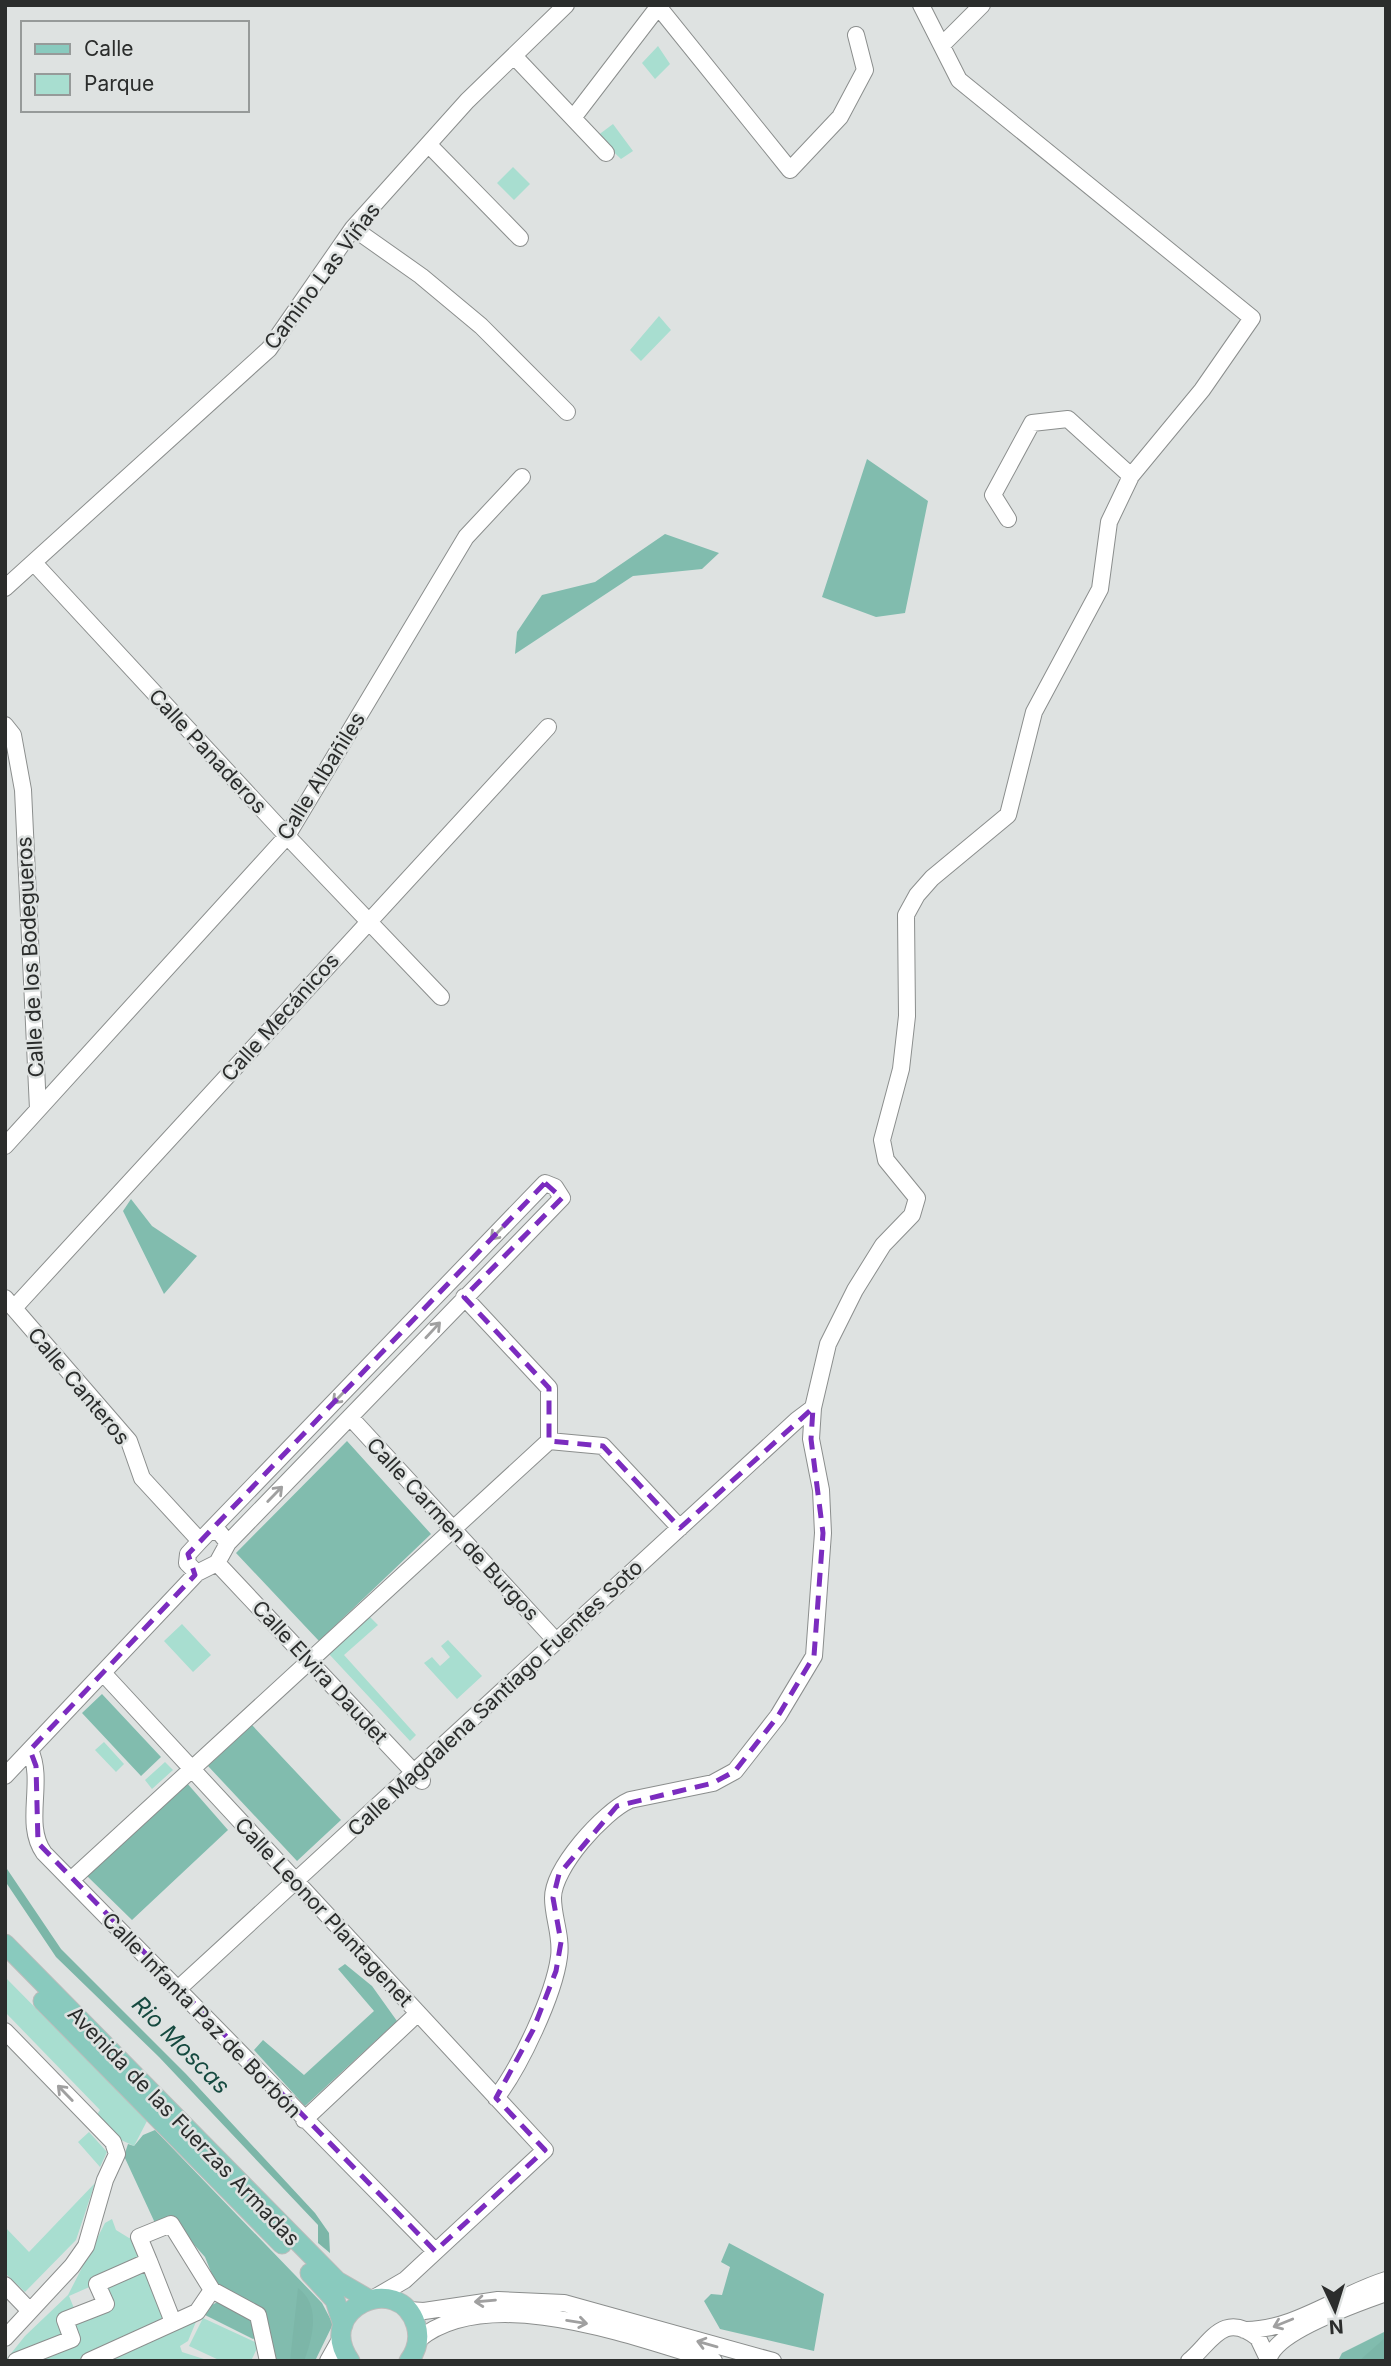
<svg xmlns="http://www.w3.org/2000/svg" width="1391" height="2366" font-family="Inter,sans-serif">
	<rect width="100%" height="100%" fill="#dee2e1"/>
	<path fill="#a8ded0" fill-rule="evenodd" d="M658 46 670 64 655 79 642 63Z
		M613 124 633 151 621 159 597 136Z
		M513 167 530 184 514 200 497 183Z
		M659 316 671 330 641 361 630 350Z
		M369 1616 378 1625 344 1655 416 1735 410 1741 329 1654Z
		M182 1624 211 1655 193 1672 164 1641Z
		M448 1640 482 1676 457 1699 424 1663 432 1657 440 1666 450 1657 441 1646Z
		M104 1742 124 1764 116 1772 95 1750Z
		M165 1762 173 1770 152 1789 145 1780Z
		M5 1977 147 2121 134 2146 119 2139 96 2116 100 2110 5 2012Z
		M89 2132 107 2152 100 2167 78 2142Z
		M95 2183 76 2240 25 2292 5 2273V2227L29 2252Z
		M112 2219 116 2230 129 2238 135 2236 149 2261 170 2317H198L188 2341 180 2346 182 2352 210 2361H5L25 2336 68 2295 105 2223ZM94 2285 105 2303 76 2313 69 2296Z
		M203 2318 259 2344 251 2361H221L189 2346Z"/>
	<path fill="#81bcae" d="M867 459 928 501 905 613 876 617 822 597Z
		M665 534 719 553 702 569 633 576 515 654 517 632 542 595 595 582Z
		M131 1199 152 1226 197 1256 164 1294 123 1211Z
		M347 1441 431 1534 319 1641 236 1553Z
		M102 1694 161 1757 141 1776 82 1713Z
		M252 1725 341 1820 297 1861 208 1766Z
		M186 1782 228 1830 132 1920 86 1875Z
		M345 1964 372 1986 397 2021 305 2106 254 2050 263 2040 304 2075 374 2011 338 1969Z
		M155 2130 322 2303 333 2324 315 2361H274L263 2309 217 2287 205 2257 182 2231 155 2223 124 2156 128 2144 134 2146 143 2135Z
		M729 2243 824 2294 814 2351 720 2329 704 2301 711 2294 722 2295 730 2267 721 2262Z
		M223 2299 255 2320 258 2336 253 2339 199 2312Z
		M1386 2331V2361H1338L1342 2353Z"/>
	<path fill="#7cb6a8" d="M5 1866 61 1949 186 2074 315 2213 329 2233 330 2253 318 2243V2225L159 2057 56 1957 5 1881Z
		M298 2288C321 2305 313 2337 304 2361H290Z
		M1386 2337V2361H1359Z"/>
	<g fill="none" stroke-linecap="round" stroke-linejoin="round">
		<defs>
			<path id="minor" d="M657 5 790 170 840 117 865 70 856 35
				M942 45 982 5
				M514 56 606 153
				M573 118 658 7
				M429 145 520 238
				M353 228 421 276 481 326 567 412
				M1008 519 993 495 1032 423 1068 419 1131 476
				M35 564 287 836 441 997
				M5 588 269 349 353 228 467 101 566 5
				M5 725 13 735 23 790 38 1109
				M5 1146 287 836 466 537 522 477
				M464 1297 549 1388V1441L603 1446 680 1528
				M5 1298 129 1441 142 1478 200 1541
				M14 1308 548 727
				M350 1417 556 1641
				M210 1532H219L228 1543 217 1563 197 1573 187 1563 188 1554 200 1541 545 1183 555 1187 562 1198 228 1543
				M217 1563 422 1781
				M103 1673 545 2150 405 2280 374 2298
				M30 1750C45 1782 23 1824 44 1853L435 2251
				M5 1776 197 1573
				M71 1880 549 1441
				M178 1989 797 1420 813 1408
				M5 2031 113 2142 117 2154 105 2180 86 2246 72 2266 5 2338
				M496 2098C520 2067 554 1995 559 1957 562 1936 553 1918 553 1898 553 1868 603 1812 630 1800L713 1783 735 1771 778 1716 814 1656 823 1533 821 1490 811 1439 813 1408 828 1344 855 1290 883 1245 912 1215 917 1198 886 1160 882 1140 901 1069 907 1016 906 915 917 895 932 878 1008 815 1034 712 1100 589 1109 522 1131 476 1202 390 1252 318 959 80 921 5
				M304 2120 417 2014
				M149 2261 173 2322
				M5 2285 30 2311
				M408 2310 424 2311 498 2300 564 2303 773 2361
				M1244 2330C1293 2331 1340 2294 1386 2280
				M418 2340C489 2281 636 2338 714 2361
				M1269 2358C1278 2330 1358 2303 1386 2293
				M16 2361 72 2339 65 2320 106 2304 97 2284 149 2261 139 2237 171 2224 212 2290 258 2315 268 2361
				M89 2361 197 2312 212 2290
				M328 2361 341 2338
				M1189 2361C1211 2343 1223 2310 1258 2338L1269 2361"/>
			<path id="major" d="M5 1944 337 2281 368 2299
				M43 2001 282 2244
				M310 2273 335 2300 343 2325
				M350 2361C313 2309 399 2270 416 2325 420 2338 417 2350 409 2361"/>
		</defs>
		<use href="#minor" stroke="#8b8e8d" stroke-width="18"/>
		<use href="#major" stroke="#bbbcbb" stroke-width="21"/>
		<use href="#minor" stroke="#fff" stroke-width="16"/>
		<use href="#major" stroke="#89cabe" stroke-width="19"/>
	</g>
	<defs><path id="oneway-shaft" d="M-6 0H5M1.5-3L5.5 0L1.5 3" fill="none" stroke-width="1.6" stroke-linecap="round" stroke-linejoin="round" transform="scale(1.75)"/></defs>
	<g stroke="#a0a0a0">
		<use href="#oneway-shaft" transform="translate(498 1232) rotate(134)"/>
		<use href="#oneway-shaft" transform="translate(433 1330) rotate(-47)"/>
		<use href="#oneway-shaft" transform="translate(340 1396) rotate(134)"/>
		<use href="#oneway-shaft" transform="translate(275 1494) rotate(-46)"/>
		<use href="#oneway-shaft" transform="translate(65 2093) rotate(-134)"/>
		<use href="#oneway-shaft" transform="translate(485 2301) rotate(175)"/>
		<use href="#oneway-shaft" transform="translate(577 2322) rotate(9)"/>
		<use href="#oneway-shaft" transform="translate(1283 2323) rotate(158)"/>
		<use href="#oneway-shaft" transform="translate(707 2344) rotate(-164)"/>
	</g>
	<path fill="none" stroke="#7b2cbf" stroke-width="5" stroke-dasharray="14 9" stroke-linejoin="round" d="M545 1183 562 1198 464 1297 549 1388V1441L603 1446 680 1528 813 1408 811 1439 823 1533 814 1656 778 1716 735 1771 713 1783 617 1806 559 1874 553 1898 561 1942 556 1971 533 2030 496 2098 545 2150 435 2251 38 1843 36 1766 30 1750 195 1575 188 1554Z"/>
	<g text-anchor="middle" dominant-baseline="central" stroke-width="5" stroke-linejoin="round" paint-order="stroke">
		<g font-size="21" fill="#2b2d2c" stroke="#dee2e1">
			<text transform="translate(322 276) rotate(-53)">Camino Las Viñas</text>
			<text transform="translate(208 751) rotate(47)">Calle Panaderos</text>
			<text transform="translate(321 776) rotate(-58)">Calle Albañiles</text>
			<text transform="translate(30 957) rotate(-93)">Calle de los Bodegueros</text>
			<text transform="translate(280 1017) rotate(-48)">Calle Mecánicos</text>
			<text transform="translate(79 1386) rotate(50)">Calle Canteros</text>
			<text transform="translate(453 1529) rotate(47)">Calle Carmen de Burgos</text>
			<text transform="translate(320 1672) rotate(47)">Calle Elvira Daudet</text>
			<text transform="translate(495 1698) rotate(-43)">Calle Magdalena Santiago Fuentes Soto</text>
			<text transform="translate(324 1912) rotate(47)">Calle Leonor Plantagenet</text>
			<text transform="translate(202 2015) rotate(46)">Calle Infanta Paz de Borbón</text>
			<text transform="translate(184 2126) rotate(46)">Avenida de las Fuerzas Armadas</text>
		</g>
		<g font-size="23" font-style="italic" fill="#15493f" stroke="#dee2e1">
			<text transform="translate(181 2045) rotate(45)">Rio Moscas</text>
		</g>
	</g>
	<rect width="1391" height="2366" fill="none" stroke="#2b2d2c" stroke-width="14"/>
	<rect x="21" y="21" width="228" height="91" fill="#dee2e1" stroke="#969a99" stroke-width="2"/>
	<rect x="35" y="44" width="35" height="10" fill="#89cabe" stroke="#969a99" stroke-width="2"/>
	<text x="84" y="56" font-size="21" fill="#2b2d2c">Calle</text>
	<rect x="35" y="74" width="35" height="21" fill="#a8ded0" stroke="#969a99" stroke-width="2"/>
	<text x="84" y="91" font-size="21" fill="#2b2d2c">Parque</text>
	<g transform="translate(1335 2310) rotate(176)" stroke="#dee2e1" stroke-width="5" paint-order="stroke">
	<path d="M0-5L12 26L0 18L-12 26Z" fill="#2b2d2c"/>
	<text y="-10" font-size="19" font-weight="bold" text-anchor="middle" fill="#2b2d2c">N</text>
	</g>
</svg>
